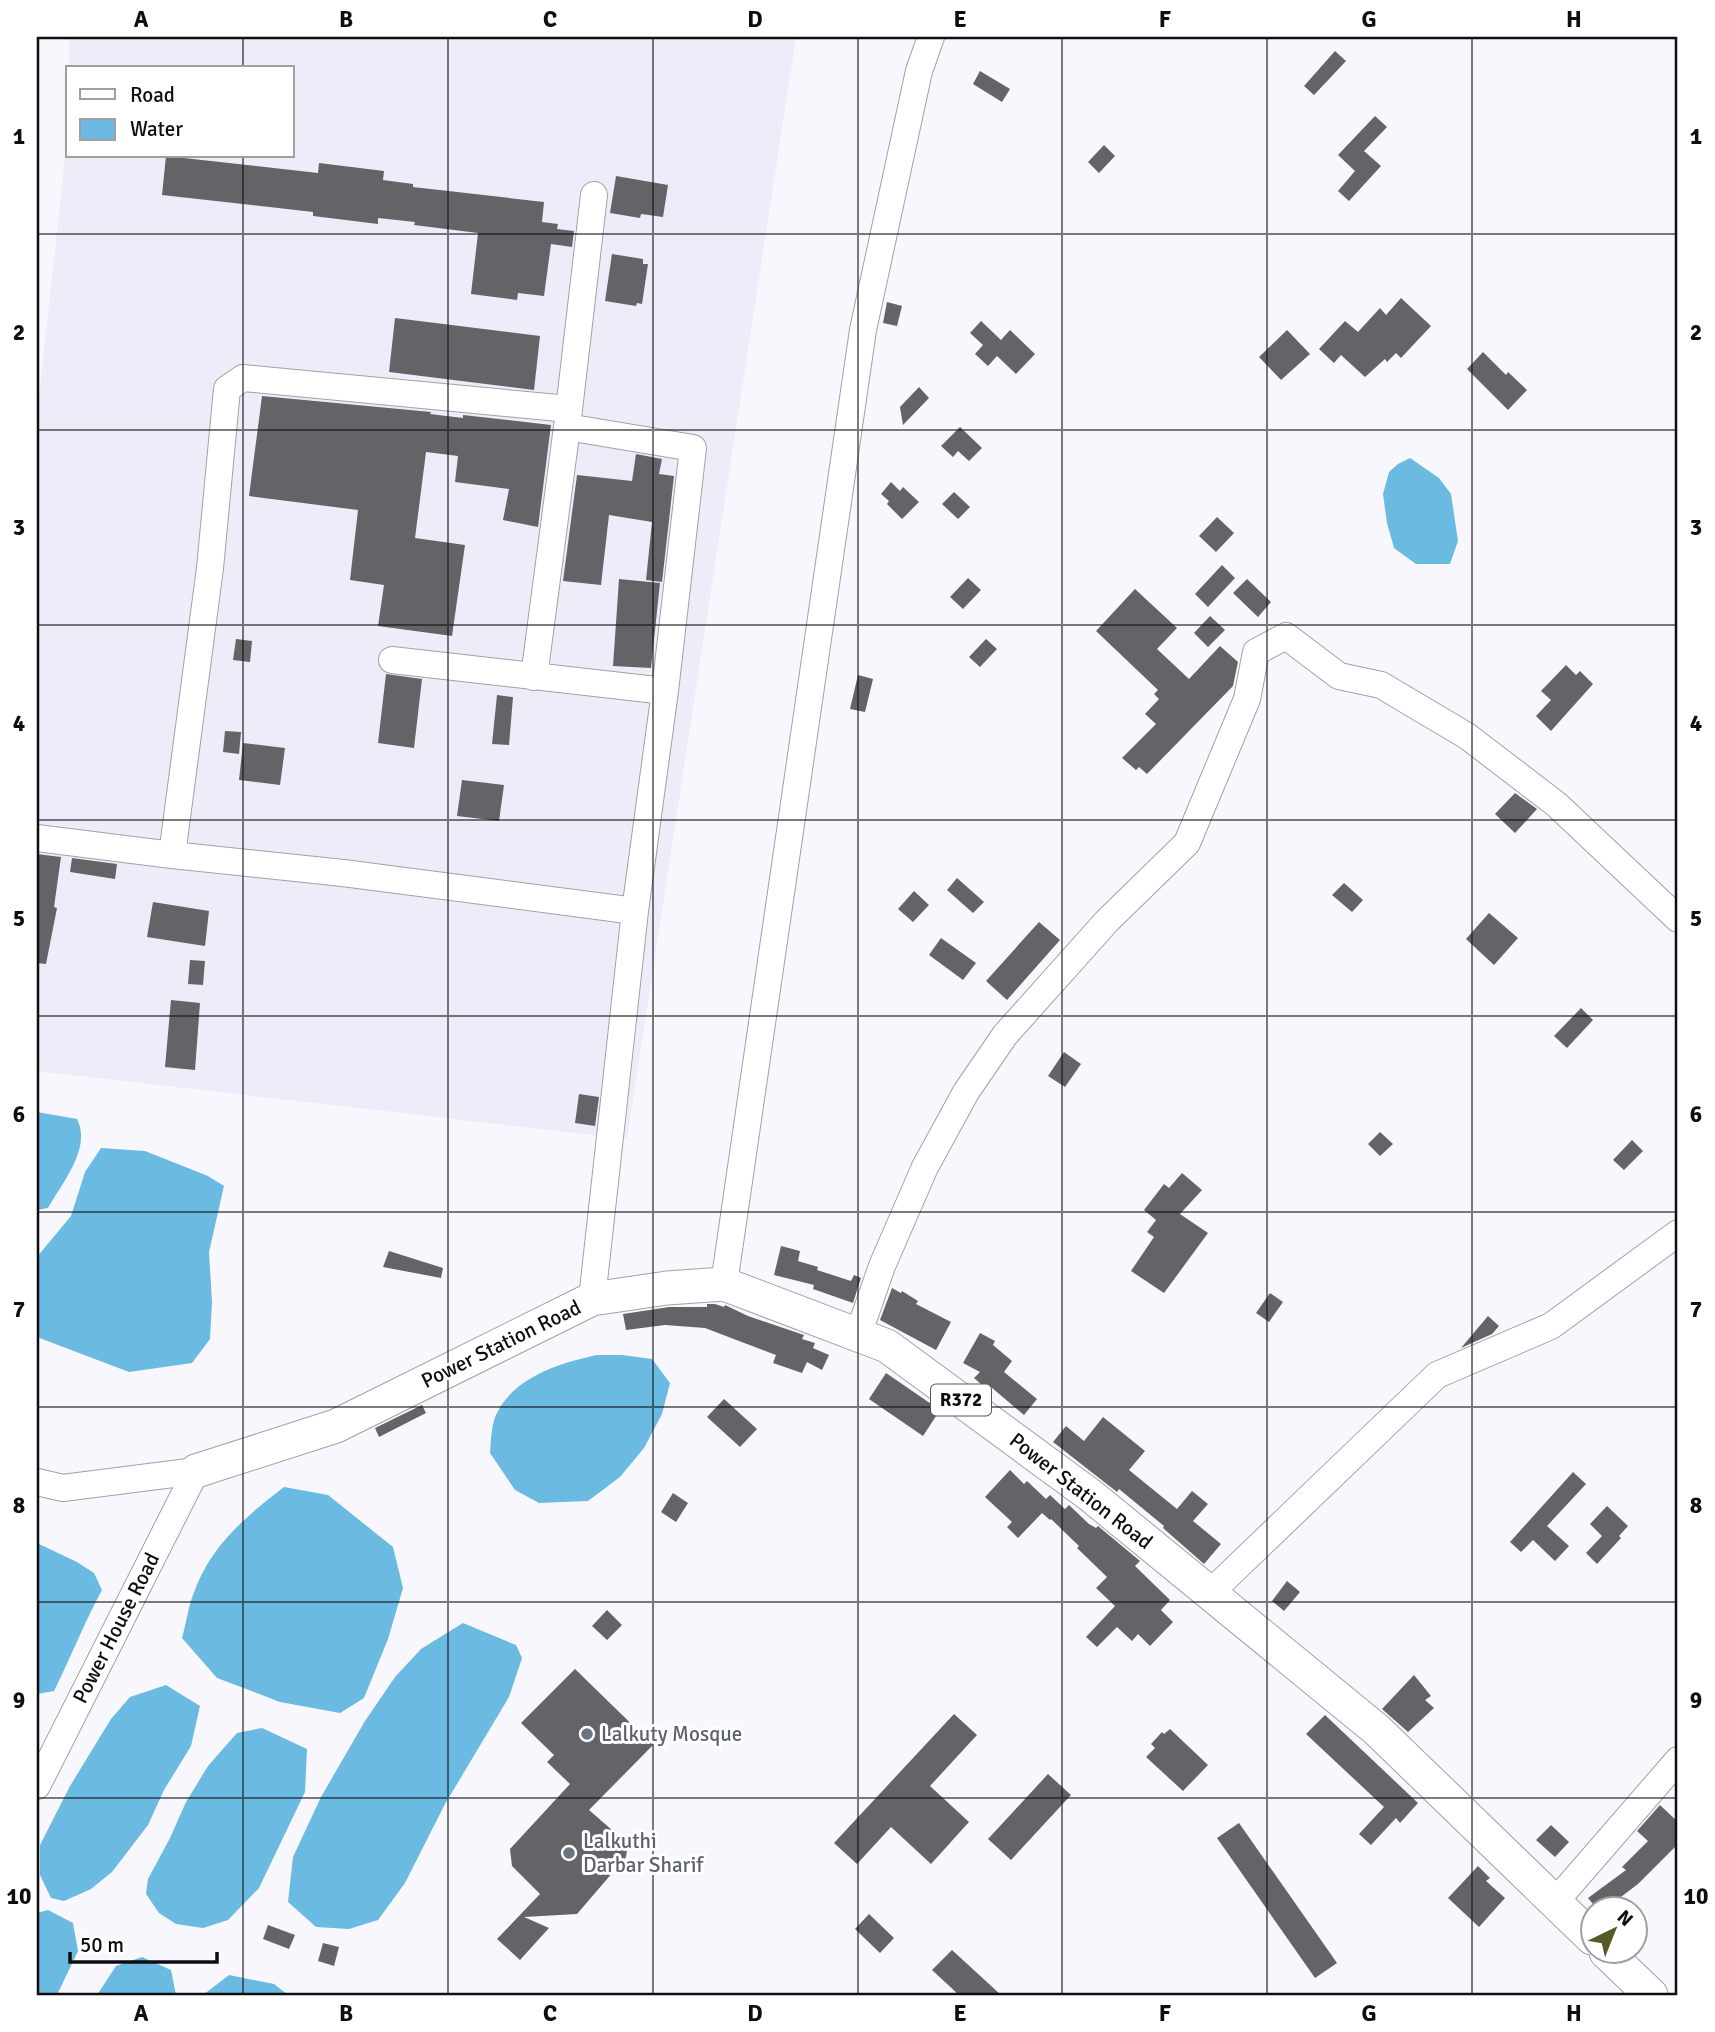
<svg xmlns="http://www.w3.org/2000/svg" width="1715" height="2032" font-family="Signika,sans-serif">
	<rect width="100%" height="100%" fill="#f8f7fd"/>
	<path fill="#efecf9" d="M69 37H796L627 1139 37 1071V416L68 130V156H292V68H69Z"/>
	<path fill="#6bbae1" d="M1410 458 1439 478 1451 494 1458 541 1450 564H1416L1394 548 1387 523 1383 494 1389 472 1398 464Z
		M37 1112 77 1119C92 1148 62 1183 48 1208L37 1210Z
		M101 1148 145 1151 208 1176 224 1186 209 1252 212 1302 210 1339 192 1363 129 1372 37 1337V1257L71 1216 85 1172Z
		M597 1355H622L652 1359 670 1383 662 1414 644 1448 620 1477 588 1501 539 1503 515 1490 490 1453C491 1441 491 1426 496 1415 513 1377 560 1363 597 1355Z
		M284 1487 328 1495 393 1547 403 1588 388 1639 364 1698 340 1713 280 1702 217 1678 182 1638C186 1624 188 1608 193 1595 210 1546 245 1517 284 1487Z
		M37 1543 77 1562 94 1573 102 1590C84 1623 71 1657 54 1691L37 1694Z
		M463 1623 516 1645 522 1658 509 1697 445 1804 405 1883 378 1920 349 1929 316 1927 288 1902 293 1857 321 1797 365 1721 395 1677 421 1649Z
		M166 1685 200 1706 191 1746 164 1790 148 1825 112 1872 91 1889 64 1901 51 1898 40 1875V1845L70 1786 111 1719 130 1697Z
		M262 1728 307 1749 305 1792 259 1888 228 1920 203 1928 176 1924 159 1913 146 1894 148 1879 170 1838 186 1802 208 1766 237 1733Z
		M48 1910 73 1923 78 1951 57 1995H37V1913Z
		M142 1957 171 1970 176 1995H97L116 1966Z
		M229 1975 274 1984 288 1995H203Z"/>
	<path fill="#646368" d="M1335 51 1346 61 1314 95 1304 86Z
		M980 71 1010 89 1002 102 973 84Z
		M1375 116 1387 127 1364 151 1381 166 1349 201 1338 191 1355 171 1338 155Z
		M1104 145 1115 156 1099 173 1088 162Z
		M166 156 318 173 319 163 384 171 383 180 413 184V187L544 202 542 222 558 224 557 229 574 231 572 247 551 244 544 296 518 293 517 300 471 294 478 233 414 225 415 222 378 218V224L313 216V212L162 195Z
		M616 176 668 185 663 217 641 214 640 218 610 213Z
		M612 254 643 259V264H648L642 304 637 303 636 306 605 301Z
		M1401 298 1431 326 1401 358 1396 353 1387 362 1385 359 1365 377 1341 355 1334 363 1319 349 1345 321 1358 332 1380 308 1386 315Z
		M887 302 902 306 897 326 883 323Z
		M395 318 540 336 534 390 389 372Z
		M981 321 1001 340 1010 330 1035 354 1016 374 997 356 988 366 975 354 983 345 970 333Z
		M1287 330 1310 354 1281 380 1259 357Z
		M1483 352 1506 375 1508 372 1527 390 1508 410 1467 369Z
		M919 387 929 398 903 425 900 407Z
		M262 396 431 412 430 414 463 418V415L551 425 538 527 503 520 509 489 455 482 458 456 426 452 415 538 465 545 452 636 378 626 384 585 350 580 358 510 249 496Z
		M960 427 982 448 969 461 958 451 953 457 941 446Z
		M636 454 662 459 659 474 674 476 662 582 646 580 652 522 609 515 601 585 563 581 577 475 632 481Z
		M891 482 900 491 903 487 919 502 902 519 887 504 889 501 881 494Z
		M954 492 970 507 958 519 942 504Z
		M1217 517 1234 533 1216 552 1199 536Z
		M1222 565 1235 578 1208 607 1195 594Z
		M968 578 981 590 963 609 950 597Z
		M619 579 660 583 651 668 613 666Z
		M1247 579 1271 602 1258 617 1233 593Z
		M1135 589 1177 628 1157 649 1189 679 1220 646 1238 662 1233 686 1147 774 1139 767 1136 770 1122 758 1156 724 1145 714 1159 699 1154 694 1158 690 1096 631Z
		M1210 616 1225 630 1208 647 1194 633Z
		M236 639 252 641 250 662 233 660Z
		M986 639 997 649 980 667 969 657Z
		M1566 665 1576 675 1580 671 1593 684 1551 731 1536 716 1551 700 1541 691Z
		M386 674 422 679 414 748 378 743Z
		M858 675 873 679 865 712 850 709Z
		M497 695 513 697 509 745 492 744Z
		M225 731 241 732 239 754 223 752Z
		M243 743 285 748 280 785 239 780Z
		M462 780 504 785 499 821 457 816Z
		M1515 793 1537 809 1515 833 1495 814Z
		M37 854 61 857 54 907 57 908 46 964 37 963Z
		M72 858 117 864 115 879 70 872Z
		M957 878 984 902 973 913 947 890Z
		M1344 883 1363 900 1352 912 1332 895Z
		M914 891 929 905 913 922 898 909Z
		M153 902 209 911 205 946 147 937Z
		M1489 913 1518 938 1494 965 1466 939Z
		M1039 922 1060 940 1007 1000 986 981Z
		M941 938 976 963 963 980 929 955Z
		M190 960 205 961 203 985 188 984Z
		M171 1000 200 1003 195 1070 165 1067Z
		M1581 1008 1593 1020 1567 1048 1554 1036Z
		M1064 1052 1081 1064 1065 1087 1048 1076Z
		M579 1094 599 1097 595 1126 575 1123Z
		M1380 1132 1393 1144 1380 1156 1368 1144Z
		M1632 1140 1643 1151 1624 1170 1613 1160Z
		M1182 1173 1202 1190 1180 1214 1208 1233 1164 1293 1131 1271 1154 1237 1147 1232 1156 1220 1144 1210 1164 1184 1169 1188Z
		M781 1246 800 1251 798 1261 818 1267 817 1270 851 1281 854 1275 861 1278 853 1303 813 1289 814 1285 774 1275Z
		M389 1251 443 1268 441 1278 383 1267Z
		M892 1288 901 1293 902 1291 918 1301 916 1304 951 1322 936 1350 880 1320Z
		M1270 1293 1283 1302 1269 1322 1256 1313Z
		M707 1304H715L724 1307 725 1305 748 1316 804 1335 802 1339 815 1343 813 1348 829 1355 822 1370 807 1362 802 1373 773 1363 776 1355 705 1328 665 1325 626 1330 623 1314 669 1307H707Z
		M1488 1316 1499 1326 1492 1334 1461 1348Z
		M980 1333 995 1341 993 1345 1012 1361 1004 1372 1037 1399 1024 1415 991 1387 988 1390 974 1378 980 1372 963 1363Z
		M886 1373 940 1410 923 1436 869 1399Z
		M724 1399 757 1429 740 1447 707 1417Z
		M422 1405 426 1413 379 1437 375 1428Z
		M1103 1417 1145 1451 1129 1470 1177 1509 1192 1491 1208 1504 1193 1521 1221 1544 1204 1564 1163 1528 1164 1526 1119 1489 1117 1492 1053 1442 1066 1426 1084 1441Z
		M1010 1470 1024 1484 1027 1481 1046 1499 1050 1495 1065 1509 1069 1505 1089 1524 1096 1528 1098 1526 1140 1561 1135 1566 1170 1600 1161 1610 1173 1622 1150 1646 1138 1634 1132 1641 1117 1627 1097 1647 1086 1637 1115 1606 1096 1588 1107 1577 1077 1548 1079 1546 1051 1519 1050 1520 1042 1513 1018 1538 1007 1527 1012 1522 985 1497Z
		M1573 1472 1586 1484 1547 1526 1569 1546 1555 1561 1533 1540 1521 1552 1510 1542Z
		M673 1493 688 1503 676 1522 661 1512Z
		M1607 1506 1628 1526 1619 1536 1621 1538 1597 1564 1586 1553 1602 1536 1590 1524Z
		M1287 1581 1300 1592 1284 1611 1272 1601Z
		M607 1610 622 1625 607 1640 592 1626Z
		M575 1669 653 1745 589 1810 628 1844 626 1857 577 1914 524 1917 549 1928 520 1960 497 1939 540 1894 512 1866 510 1849 570 1784 547 1762 554 1755 521 1723Z
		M1414 1675 1431 1696 1425 1700 1434 1708 1408 1732 1382 1709Z
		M954 1714 977 1735 930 1786 969 1822 931 1864 891 1827 857 1864 834 1843Z
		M1325 1715 1418 1803 1400 1823 1396 1818 1371 1845 1359 1834 1384 1807 1306 1734Z
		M1170 1729 1208 1765 1183 1791 1146 1757 1155 1748 1151 1744 1162 1732 1164 1734Z
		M1048 1774 1071 1795 1011 1860 988 1839Z
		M1660 1805 1678 1822V1844L1638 1884 1605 1909H1597L1588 1898 1626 1870 1622 1867 1648 1841 1637 1831Z
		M1239 1823 1337 1963 1315 1978 1217 1838Z
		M1551 1825 1569 1842 1555 1857 1536 1840Z
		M1478 1866 1490 1878 1486 1881 1505 1898 1479 1927 1448 1898Z
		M869 1914 894 1938 880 1953 855 1929Z
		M268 1925 295 1935 289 1949 263 1939Z
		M323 1943 339 1947 334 1966 318 1961Z
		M952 1950 1001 1995H959L932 1970Z"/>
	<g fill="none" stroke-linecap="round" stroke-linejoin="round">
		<defs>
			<path id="minor" d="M569 409 243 378 227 389 210 568 172 855 343 873 635 911
				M392 660 665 691
				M534 677 567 427
				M37 838 172 855
				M724 1284 863 330 919 71 931 37
				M592 1299 635 911 665 691 693 448 567 427 594 195
				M858 1335 882 1266 925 1167 966 1092 1005 1035 1107 921 1187 843 1247 699 1256 652 1286 636 1339 676 1381 685 1467 736 1556 804 1678 919
				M37 1482 63 1488 196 1471
				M1210 1593 1437 1375 1551 1326 1678 1233
				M37 1786 196 1471
				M1555 1902 1678 1760"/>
			<path id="major" d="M196 1471 336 1426 592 1299 667 1288 724 1284 887 1346 1090 1495 1377 1730 1592 1938
				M1606 1952 1651 1995"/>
		</defs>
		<use href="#minor" stroke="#a2a1a6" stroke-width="28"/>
		<use href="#major" stroke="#a2a1a6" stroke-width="35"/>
		<use href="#minor" stroke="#fff" stroke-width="26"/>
		<use href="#major" stroke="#fff" stroke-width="33"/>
	</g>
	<path fill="none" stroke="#0e0e10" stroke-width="2" stroke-opacity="0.55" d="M243 37V68M448 37V1995M653 37V1995M858 37V1995M1062 37V1995M1267 37V1995M1472 37V1995M243 156V1995M37 234H1678M37 430H1678M37 625H1678M37 820H1678M37 1016H1678M37 1212H1678M37 1407H1678M37 1602H1678M37 1798H1678"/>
	<g fill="#6b7280" stroke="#fff" stroke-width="2.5">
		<circle cx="587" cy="1734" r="7"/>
		<circle cx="569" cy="1853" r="7"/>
	</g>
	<g text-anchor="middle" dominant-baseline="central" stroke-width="6" stroke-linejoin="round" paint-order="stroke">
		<rect fill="#fff" stroke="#565658" stroke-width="2" x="931" y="1384.5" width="60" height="31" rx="5"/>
		<g font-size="19" font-weight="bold" fill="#0e0e10">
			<text x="961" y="1400">R372</text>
		</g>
		<g font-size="21" fill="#0e0e10" stroke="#fff">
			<text transform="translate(501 1344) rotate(-26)">Power Station Road</text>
			<text transform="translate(1081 1491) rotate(38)">Power Station Road</text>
			<text transform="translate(116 1628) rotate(-63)">Power House Road</text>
		</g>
		<g font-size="21" fill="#5b616d" stroke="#fff" text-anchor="start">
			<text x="601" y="1734">Lalkuty Mosque</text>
			<text x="583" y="1841">Lalkuthi<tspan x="583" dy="24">Darbar Sharif</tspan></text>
		</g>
	</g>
	<rect width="1715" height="2032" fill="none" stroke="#ffffff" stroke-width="77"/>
	<rect x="66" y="66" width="228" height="91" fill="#ffffff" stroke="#9f9f9f" stroke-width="2"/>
	<rect x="80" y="89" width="35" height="10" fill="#ffffff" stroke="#9f9f9f" stroke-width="2"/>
	<text x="130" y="102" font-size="21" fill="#0e0e10">Road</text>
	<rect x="80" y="119" width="35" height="21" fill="#6bbae1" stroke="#9f9f9f" stroke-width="2"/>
	<text x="130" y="136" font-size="21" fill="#0e0e10">Water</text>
	<g transform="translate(1614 1930) rotate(43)"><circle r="33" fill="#ffffff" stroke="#9f9f9f" stroke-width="2"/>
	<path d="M0-5L12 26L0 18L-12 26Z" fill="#575a28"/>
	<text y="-10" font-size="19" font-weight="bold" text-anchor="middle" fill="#0e0e10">N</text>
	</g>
	<path d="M70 1952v10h147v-10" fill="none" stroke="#0e0e10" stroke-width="3.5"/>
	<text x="80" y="1952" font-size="21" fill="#0e0e10" stroke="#ffffff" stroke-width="5" paint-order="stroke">50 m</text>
	<rect x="38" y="38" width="1638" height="1956" fill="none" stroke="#0e0e10" stroke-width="2.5"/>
	<g font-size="23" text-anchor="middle" font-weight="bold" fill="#0e0e10">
		<text x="141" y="27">A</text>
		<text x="346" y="27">B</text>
		<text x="550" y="27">C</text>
		<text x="755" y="27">D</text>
		<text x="960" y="27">E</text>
		<text x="1165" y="27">F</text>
		<text x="1369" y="27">G</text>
		<text x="1574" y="27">H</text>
		<text x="19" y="144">1</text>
		<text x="1696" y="144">1</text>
		<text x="19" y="340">2</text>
		<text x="1696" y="340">2</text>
		<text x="19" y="535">3</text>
		<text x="1696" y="535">3</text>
		<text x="19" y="731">4</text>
		<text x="1696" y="731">4</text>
		<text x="19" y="926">5</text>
		<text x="1696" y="926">5</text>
		<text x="19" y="1122">6</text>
		<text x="1696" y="1122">6</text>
		<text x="19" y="1317">7</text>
		<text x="1696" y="1317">7</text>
		<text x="19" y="1513">8</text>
		<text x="1696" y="1513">8</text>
		<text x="19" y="1708">9</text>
		<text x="1696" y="1708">9</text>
		<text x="19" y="1904">10</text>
		<text x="1696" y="1904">10</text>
		<text x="141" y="2021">A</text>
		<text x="346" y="2021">B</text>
		<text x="550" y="2021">C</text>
		<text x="755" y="2021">D</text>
		<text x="960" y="2021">E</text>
		<text x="1165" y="2021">F</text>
		<text x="1369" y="2021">G</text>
		<text x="1574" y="2021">H</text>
	</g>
</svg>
